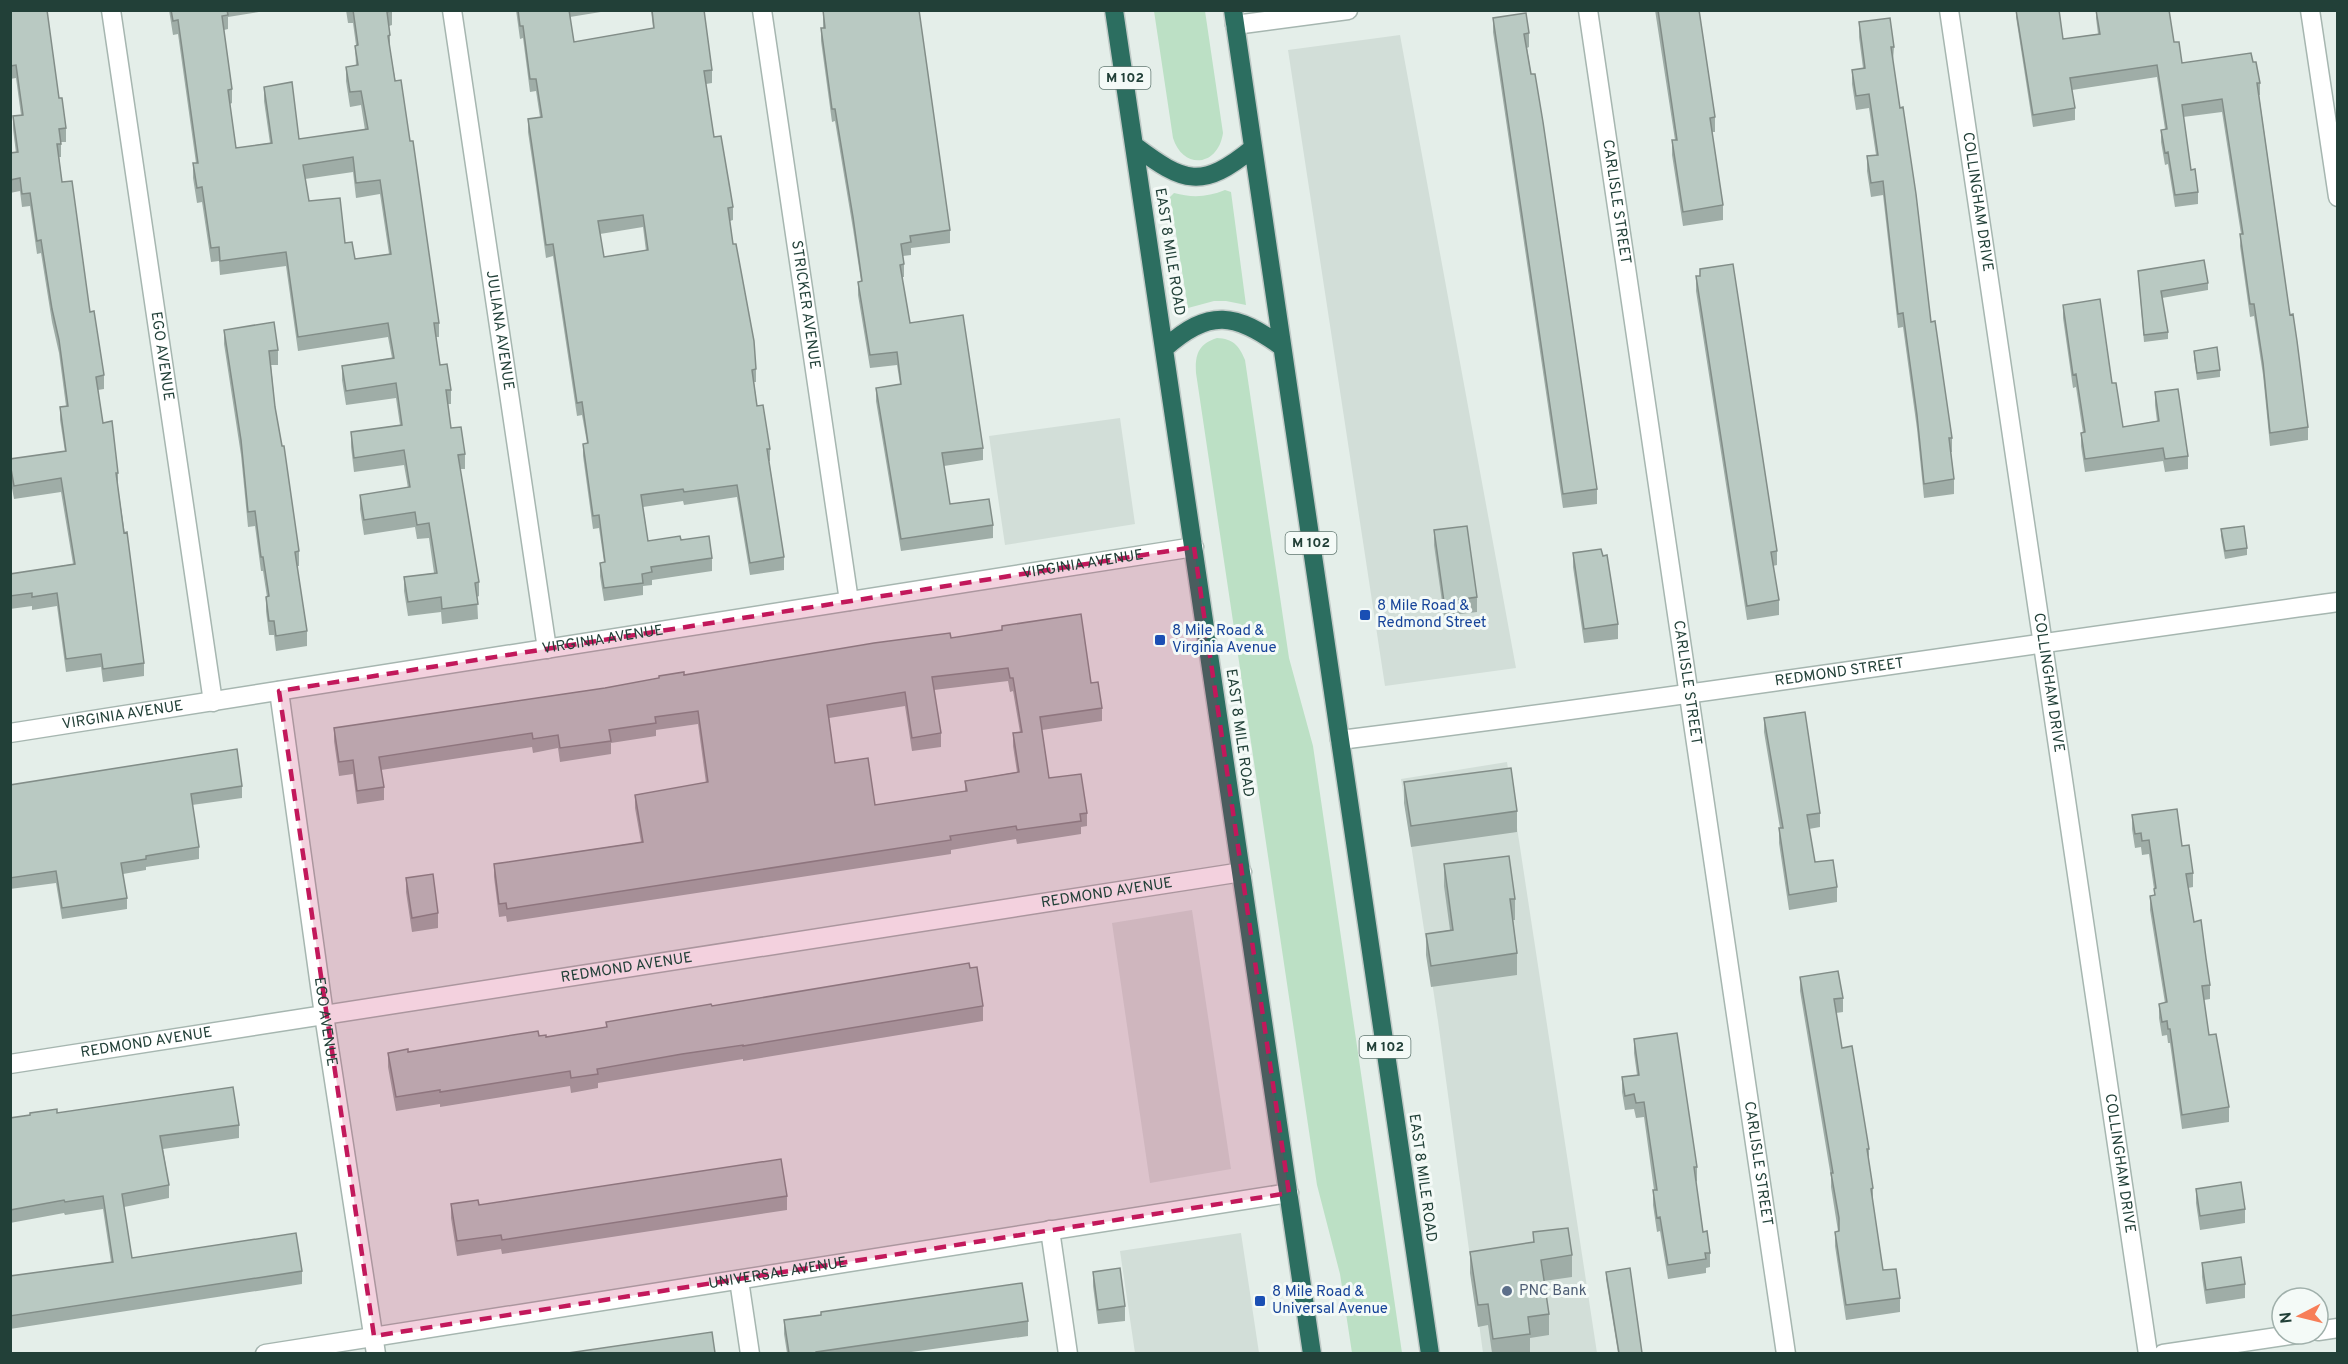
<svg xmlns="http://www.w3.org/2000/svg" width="2348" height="1364" font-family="Overpass,sans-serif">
	<rect width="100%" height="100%" fill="#e4eee9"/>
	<path fill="#d2ded8" d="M1400 35 1516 668 1385 686 1288 50Z
		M1120 418 1135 524 1005 545 989 436Z
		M1507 762 1597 1353H1483L1438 1021 1401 779Z
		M1192 910 1231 1169 1150 1183 1112 923Z
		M1241 1233 1259 1353H1135L1120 1251Z"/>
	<path fill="#bce0c5" d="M1154 11H1205L1223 133C1218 167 1183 170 1173 138Z
		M1225 190 1231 192 1246 305 1226 301H1214L1188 308 1170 197 1174 193C1192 198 1208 197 1225 190Z
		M1217 338C1233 339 1239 345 1245 360L1289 658 1313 746 1402 1353H1352L1340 1274 1317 1185 1196 373C1195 355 1198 344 1217 338Z"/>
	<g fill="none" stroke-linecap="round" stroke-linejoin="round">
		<defs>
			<g id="street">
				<path id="s1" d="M111 10 213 702"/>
				<path id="s2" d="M452 10 547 649"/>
				<path id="s3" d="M762 10 849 601"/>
				<path id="s4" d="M1588 10 1786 1354"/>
				<path id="s5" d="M1949 10 2148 1354"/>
				<path d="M2310 10 2338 197"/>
				<path d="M1235 25 1348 10"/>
				<path id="s6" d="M279 691 324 1015 376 1354"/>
				<path id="s7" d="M10 733 1194 547"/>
				<path id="s8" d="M1340 740C1673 699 2005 647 2338 602"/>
				<path id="s9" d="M10 1064 1242 872"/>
				<path d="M1050 1230 1068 1354"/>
				<path d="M739 1280 750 1354"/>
				<path d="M2318 1331 2338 1328"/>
				<path id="s10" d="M265 1354 1289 1193"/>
				<path d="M2163 1354 2297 1334"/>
			</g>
			<path id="highway" d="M1114 10 1312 1354
				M1233 10 1430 1354
				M1135 146C1184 183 1202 190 1253 148
				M1165 348C1209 308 1236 313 1282 347"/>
		</defs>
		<use href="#street" stroke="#a6b6b0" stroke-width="21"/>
		<use href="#highway" stroke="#c1cac7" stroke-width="21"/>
		<use href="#street" stroke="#fff" stroke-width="18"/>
		<use href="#highway" stroke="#2c6e60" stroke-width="18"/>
	</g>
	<path fill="#9fada7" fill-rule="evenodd" d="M10 10 59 98 66 128V142H61V157H59L62 182 104 375V389L98 390 103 423 118 473V487L144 663V676L103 682 101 667 66 672 57 606 32 610V606L10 609V574L73 564 61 492 14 499 10 477V459L65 452 60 420V407L66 406 59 353 52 322 41 253 37 254 30 206 22 207 20 191 10 193V153H16L13 129V116L21 115 16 78 10 79Z
		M169 10H272L228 17V29L224 30 232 89V103L230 104 236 148 270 143 264 101V87L299 139 365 130 361 105 350 107 346 81V67L356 66 355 46 356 45 353 23H348L346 10H392V25L389 26 390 35V50L439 323V337H436L440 365 451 390V404H448L451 428 465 454V469H460L479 582V596L477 597 478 619 442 624 441 612 408 616 404 591V577L434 573 429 538 417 539 415 527 364 535 360 509V495L408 488 404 465 354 472 351 447V432L400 425 396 398 346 405 342 380V366L392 358 388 337 298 351 286 266 220 275 219 261 211 262 202 202 197 203 193 178V163H196L178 34 173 35ZM353 172 356 198 380 194 389 254 355 259 345 243 309 201 305 179Z
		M516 10H613L570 17 574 42 653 28 651 10H704L712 70V83L706 84 714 137 733 207V220L730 221 733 244 756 369V382H754L757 406 770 449V461H769L784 557V570L750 575 737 497 684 505 683 501 643 507 648 541 681 540 712 558V571L652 580V585L643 586V595L604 601 600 576V563L604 562 599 528 593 529 583 456V444L587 443 582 415 577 416 553 256 546 258 536 186 528 132V119L540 117 536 91 530 92 523 38 520 39ZM643 227 646 251 604 257 600 234Z
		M823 10 950 230V243L911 248V255L903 256 904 264V277H902L910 323 983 448V460L944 466 950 504 993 525V538L901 551 876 401V388L900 384 897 365 870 368 858 295V282L861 281 853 229 835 121 832 122 821 41V28H823Z
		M1655 10H1699L1715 117V132H1712L1723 205V220L1683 226 1672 155V140H1675Z
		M2016 10H2059L2063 39 2098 34 2096 18V10H2169L2174 42 2182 63 2253 62 2260 83V95H2259L2290 315 2308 427V440L2270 446 2263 375 2254 316 2250 317 2240 246 2241 234 2222 112 2183 117 2191 170 2198 192V204L2175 207 2168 164 2165 165 2161 142V130L2165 129 2157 77 2072 90 2075 108V120L2033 127 2016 17Z
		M1493 18 1529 33V47L1527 48 1597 489V504L1563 508 1493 32Z
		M1859 22 1894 47 1893 61 1931 322 1952 438V452H1951L1954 479V494L1924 498 1917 429 1903 327 1898 328 1883 195 1871 197 1867 171V156L1876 155 1869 108 1856 110 1852 84V70L1863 68 1859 37Z
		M1700 269 1777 551V565L1773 566 1779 600V615L1747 620 1696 291V276H1700Z
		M2138 271 2208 283V290L2162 298 2168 332V339L2144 342Z
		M2063 305 2112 383 2123 427 2157 421 2155 405V392L2188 456V469L2165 472 2163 461 2085 472 2081 446V433H2083L2076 387 2073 388 2063 318Z
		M224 330 278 350V365H271L275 407 299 551V566H297L307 631V646L276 651 274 635H269L266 611V597H267L263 571H261L255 526 248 527 241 455 224 344Z
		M2194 351 2220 370V377L2197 380 2194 358Z
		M2221 529 2247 548V555L2225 559 2221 536Z
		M1434 530 1477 597V612L1444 616 1434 545Z
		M1573 553 1618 624V639L1584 643 1573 567Z
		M951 638 1091 683 1102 708V721L1042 730 1049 778 1087 813V826L1081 827V834L1017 844 1016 839 951 850V854L507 922 506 916 499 917 494 877V864L641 842 635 808V795L706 783 698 724 656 730V736L611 743V754L560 762 558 748 533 753 532 747 381 770 384 787V800L357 804 353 774 339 776 334 741V728L605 688 684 675ZM1008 681 1010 692 1013 691 1020 732 1013 733V746L1017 772 965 781V791L875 805 835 763 829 718 905 706 912 751 941 747V733L934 690Z
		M1764 718 1820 813V827L1809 829 1815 862 1837 887V902L1789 910 1779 843V828H1780L1764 732Z
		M1404 782 1517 811V832L1411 847 1404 803Z
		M10 785 242 786V798L192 805 199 847V859L146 867V870L123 874 127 898V909L62 919 56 883 10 889Z
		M2132 815 2182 846 2193 873V887L2188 888 2194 922 2210 985V999L2204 1000 2209 1035 2229 1107V1122L2182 1129 2170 1043H2168L2167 1035 2162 1036 2159 1018V1004L2165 1003 2150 910V896L2154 895V889L2149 854 2142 855 2141 847 2135 848 2132 829Z
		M1444 864 1515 899V920H1513L1517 953V975L1431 987 1426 955V934L1450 930 1444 886Z
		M406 878 438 913V928L412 932 406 892Z
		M970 968 983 1006V1021L743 1061V1059L682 1069 598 1083V1088L571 1093 570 1086 440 1107V1104L396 1111 388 1067V1053L408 1052 539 1036 546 1037 606 1027V1022Z
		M1800 977 1843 998V1012L1836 1013 1842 1048 1869 1149V1162L1873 1188V1203L1883 1270 1900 1298V1312L1846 1320 1835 1246V1232L1838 1231 1831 1187V1177L1800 991Z
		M1634 1039 1697 1167V1181L1696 1182 1703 1232 1710 1253V1267L1706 1268V1273L1668 1279 1660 1231 1657 1232 1653 1205V1190H1654L1644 1117 1636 1118 1634 1109 1625 1110 1622 1092V1077L1637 1075 1634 1053Z
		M57 1113 239 1125V1138L163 1149 169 1185V1198L124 1207 132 1258 302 1271V1284L10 1329V1276L111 1262 103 1209 65 1215 64 1213 10 1223V1118Z
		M2196 1189 2245 1209V1223L2200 1230 2196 1203Z
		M787 1196V1210L502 1254 501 1249 457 1256 451 1218V1204L479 1205Z
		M1533 1232 1572 1255V1277L1544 1281 1549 1314V1335L1530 1338V1353H1492L1488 1325 1478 1327 1470 1273V1252L1533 1243Z
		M2202 1263 2245 1284V1298L2206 1304 2202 1277Z
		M1093 1272 1125 1306V1321L1098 1324 1093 1286Z
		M1606 1272 1642 1353H1618L1606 1279Z
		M784 1320 1028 1321V1336L904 1353H787L784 1334Z"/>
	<path fill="#b9c9c2" stroke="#828d88" stroke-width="1.5" fill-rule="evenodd" d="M10 10H47L59 98H62L66 128 59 129 61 144H57L62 182 72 181 90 312 94 311 104 375 96 377 103 423 112 421 118 473H116L124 533 127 532 144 663 103 669 101 654 66 659 57 593 32 597V593L10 596V574L75 564 61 478 14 486 10 463V459L66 451 60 407 68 406 59 340 52 309 41 240 37 241 30 193 22 194 20 178 10 180V153L18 152 13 116 23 115 16 65 10 66Z
		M171 10H227L228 15 222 16 232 89 228 90 236 148 272 143 264 87 292 82 299 139 368 129 361 91 350 92 346 67 358 65 355 46 358 45 353 10H392L387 12 390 35 388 36 395 81 401 80 410 141H413L439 323H434L440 365 447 364 451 390H446L451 428 461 427 465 454 458 455 479 582 475 583 478 604 442 609 441 597 408 602 404 577 437 573 429 523 417 525 415 512 364 520 360 495 410 487 404 450 354 458 351 432 402 425 396 383 346 391 342 366 394 358 388 323 298 337 286 252 220 261 219 247 211 248 202 187 197 188 193 163H198L178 20 173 21ZM353 157 356 183 380 180 391 254 355 259 352 242 345 243 340 198 309 201 303 165Z
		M518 10H569L574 42 654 28 652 10H704L712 70 704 71 714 137 721 136 730 189 733 207 728 208 733 244H736L754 341 756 369 752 370 757 406 763 405 770 449H767L784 557 750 563 737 485 684 492 683 489 641 495 648 541 680 536 681 540 709 536 712 558 651 567 652 572 642 574 643 583 604 588 600 563 605 562 599 515 593 516 583 444 588 443 582 402 577 403 553 244 546 245 536 174 528 119 542 117 536 79H530L523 26H520ZM643 215 648 250 604 257 598 221Z
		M823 10H919L950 230 910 236 911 242 901 244 904 264 900 265 910 323 963 315 983 448 942 453 950 504 989 499 993 525 901 539 876 388 901 384 897 352 870 355 858 282 862 281 853 217 835 109H832L821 28H825Z
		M1658 10H1699L1715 117 1710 118 1723 205 1683 212 1672 140H1677Z
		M2016 10H2059L2063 39 2100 34 2096 10H2169L2174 42H2179L2182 63 2251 53 2253 62H2256L2260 83H2257L2290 315 2293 314 2297 341 2308 427 2270 433 2263 363 2254 304H2250L2240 234H2243L2222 99 2182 105 2191 170 2195 169 2198 192 2175 195 2168 152 2165 153 2161 130 2167 129 2157 65 2070 78 2075 108 2033 115Z
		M1526 13 1529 33 1524 34 1531 74H1535L1543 122 1597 489 1563 494 1493 18Z
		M1890 18 1894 47H1891L1900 108 1903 107 1916 194 1931 322 1935 321 1952 438H1949L1954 479 1924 484 1917 415 1903 313 1898 314 1883 181 1871 183 1867 156 1878 155 1869 94 1856 96 1852 70 1865 68 1859 22Z
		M2204 260 2208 283 2161 291 2168 332 2144 335 2138 271Z
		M1733 264 1777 551 1771 552 1779 600 1747 606 1696 276H1700V269Z
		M2100 299 2112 383H2116L2123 427 2159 421 2155 392 2178 389 2188 456 2165 459 2163 448 2085 459 2081 433 2085 432 2076 374 2073 375 2063 305Z
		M274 322 278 350 269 351 275 407 282 446H284L299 551 295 552 307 631 276 636 274 621H269L266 597 269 596 263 557H261L255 511 248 512 241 440 224 330Z
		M2217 347 2220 370 2197 373 2194 351Z
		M1467 526 1477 597 1444 602 1434 530Z
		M2244 526 2247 548 2225 551 2221 529Z
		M1601 549 1603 556 1607 555 1618 624 1584 629 1573 553Z
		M1081 614 1091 683 1098 682 1102 708 1040 717 1049 778 1081 774 1087 813 1080 814 1081 821 1017 830 1016 826 950 836 951 840 507 909 506 903 499 904 494 864 643 842 635 795 708 782 698 711 655 717 656 723 609 730 611 741 560 748 558 735 533 739 532 733 379 757 384 787 357 791 353 760 339 762 334 728 605 688 659 678V676L684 672V675L874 643 950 633 951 638 1002 630V626ZM1008 668 1010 678H1013L1022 732 1013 733 1019 772 965 781 967 791 875 805 868 758 835 763 827 705 905 692 912 738 941 733 932 677Z
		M1805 712 1820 813 1807 815 1815 862 1833 860 1837 887 1789 895 1779 828H1783L1764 718Z
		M237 749 242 786 191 794 199 847 146 856V859L121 863 127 898 62 908 56 871 10 878V785Z
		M1511 768 1517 811 1411 826 1404 782Z
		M2177 809 2182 846 2189 845 2193 873 2186 874 2194 922 2201 920 2206 958 2210 985 2202 986 2209 1035 2216 1034 2229 1107 2182 1115 2170 1029H2168L2167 1021 2162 1022 2159 1004 2167 1002 2150 896 2155 895 2154 889 2156 888 2149 840 2142 841 2141 833 2135 834 2132 815Z
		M1509 856 1515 899H1510L1517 953 1431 966 1426 934 1453 930 1444 864Z
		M433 874 438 913 412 918 406 878Z
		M969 963 970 968 977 967 983 1006 743 1046V1045L682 1054 597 1069 598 1074 571 1078 570 1071 440 1092V1090L396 1097 388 1053 408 1049V1052L538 1031 539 1036 546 1035V1037L607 1027 606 1022 711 1004 712 1006Z
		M1838 971 1843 998 1834 999 1842 1048 1852 1046 1869 1149H1867L1873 1188 1871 1189 1883 1270 1896 1269 1900 1298 1846 1305 1835 1232 1839 1231V1218L1831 1173H1833L1800 977Z
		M1677 1033 1697 1167H1694L1703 1232 1707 1231 1710 1253H1705L1706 1259 1668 1265 1660 1217 1657 1218 1653 1190H1657L1644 1102 1636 1103 1634 1094 1625 1096 1622 1077 1639 1075 1634 1039Z
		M233 1087 239 1125 160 1136 169 1185 122 1194 132 1258 296 1233 302 1271 10 1316V1276L113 1262 103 1196 65 1202 64 1200 10 1210V1118L30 1115V1113L57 1109V1113Z
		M781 1159 787 1196 502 1240 501 1235 457 1241 451 1204 478 1200 479 1205Z
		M2241 1182 2245 1209 2200 1216 2196 1189Z
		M1568 1228 1572 1255 1541 1260 1549 1314 1528 1317 1530 1334 1493 1339 1488 1304 1478 1305 1470 1252 1534 1242 1533 1232Z
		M2241 1257 2245 1284 2206 1290 2202 1263Z
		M1120 1268 1125 1306 1098 1310 1093 1272Z
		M1630 1268 1642 1353H1619L1606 1272Z
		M1022 1283 1028 1321 816 1352V1353H789L784 1320 821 1315V1312Z
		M712 1332 715 1353H568Z"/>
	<path fill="#c2185b" fill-opacity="0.2" stroke="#c2185b" stroke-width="4.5" stroke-dasharray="12 8" stroke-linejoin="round" d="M1194 547 1289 1193 374 1336 279 691Z"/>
	<g fill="#1a4fb4" stroke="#f4faf7" stroke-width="2">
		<rect x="1359" y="609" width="12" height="12" rx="3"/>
		<rect x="1154" y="634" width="12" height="12" rx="3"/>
		<rect x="1254" y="1295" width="12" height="12" rx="3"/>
	</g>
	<circle fill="#5c6f8a" stroke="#f4faf7" stroke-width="2" cx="1507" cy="1291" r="6"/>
	<g text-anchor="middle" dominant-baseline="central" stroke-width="6" stroke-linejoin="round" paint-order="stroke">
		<g fill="#f4faf7" stroke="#617871" stroke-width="1.5">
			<rect x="1099.5" y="67" width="51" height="22" rx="4.5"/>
			<rect x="1285.5" y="532" width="51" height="22" rx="4.5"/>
			<rect x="1359.5" y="1036" width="51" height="22" rx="4.5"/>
		</g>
		<g font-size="14" font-weight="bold" fill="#224038">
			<text x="1125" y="78">M 102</text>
			<text x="1311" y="543">M 102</text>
			<text x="1385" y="1047">M 102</text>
		</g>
		<g font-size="15" fill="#224038" stroke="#f4faf7">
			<text stroke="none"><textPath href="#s4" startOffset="194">CARLISLE STREET</textPath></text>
			<text stroke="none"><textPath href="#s5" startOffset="194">COLLINGHAM DRIVE</textPath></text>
			<text transform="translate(1169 252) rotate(81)">EAST 8 MILE ROAD</text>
			<text stroke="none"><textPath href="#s3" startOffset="298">STRICKER AVENUE</textPath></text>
			<text stroke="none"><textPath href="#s2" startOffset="324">JULIANA AVENUE</textPath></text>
			<text stroke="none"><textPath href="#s1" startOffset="350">EGO AVENUE</textPath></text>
			<text stroke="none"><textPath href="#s7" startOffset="1086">VIRGINIA AVENUE</textPath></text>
			<text stroke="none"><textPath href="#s7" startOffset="600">VIRGINIA AVENUE</textPath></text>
			<text stroke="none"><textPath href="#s8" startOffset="504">REDMOND STREET</textPath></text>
			<text stroke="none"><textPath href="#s4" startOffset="680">CARLISLE STREET</textPath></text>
			<text stroke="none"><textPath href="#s5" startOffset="680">COLLINGHAM DRIVE</textPath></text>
			<text stroke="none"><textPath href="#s7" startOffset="114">VIRGINIA AVENUE</textPath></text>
			<text transform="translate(1239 733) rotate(82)">EAST 8 MILE ROAD</text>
			<text stroke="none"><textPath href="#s9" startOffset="1110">REDMOND AVENUE</textPath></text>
			<text stroke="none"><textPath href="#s9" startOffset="624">REDMOND AVENUE</textPath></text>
			<text stroke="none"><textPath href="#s6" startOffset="334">EGO AVENUE</textPath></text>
			<text stroke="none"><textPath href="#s9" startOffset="138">REDMOND AVENUE</textPath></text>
			<text stroke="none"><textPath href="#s4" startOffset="1166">CARLISLE STREET</textPath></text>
			<text stroke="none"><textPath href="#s5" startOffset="1166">COLLINGHAM DRIVE</textPath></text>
			<text transform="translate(1422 1178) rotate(82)">EAST 8 MILE ROAD</text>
			<text stroke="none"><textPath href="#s10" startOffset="519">UNIVERSAL AVENUE</textPath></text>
		</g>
		<g font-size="15" fill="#164399" stroke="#f4faf7" text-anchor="start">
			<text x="1377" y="606">8 Mile Road &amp;<tspan x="1377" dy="17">Redmond Street</tspan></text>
			<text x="1172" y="631">8 Mile Road &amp;<tspan x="1172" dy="17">Virginia Avenue</tspan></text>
			<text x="1272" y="1292">8 Mile Road &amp;<tspan x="1272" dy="17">Universal Avenue</tspan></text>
		</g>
		<g font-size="15" fill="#4e5e75" stroke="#f4faf7" text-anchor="start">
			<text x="1519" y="1291">PNC Bank</text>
		</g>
	</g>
	<rect width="2348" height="1364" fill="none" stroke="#224038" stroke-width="24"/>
	<g transform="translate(2300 1316) rotate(263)"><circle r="28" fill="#f4faf7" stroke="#a0b0ab" stroke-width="1.5"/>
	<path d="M0-4.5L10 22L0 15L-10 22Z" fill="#f77e58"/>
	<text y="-9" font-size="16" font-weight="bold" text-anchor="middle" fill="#224038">N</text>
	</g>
</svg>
